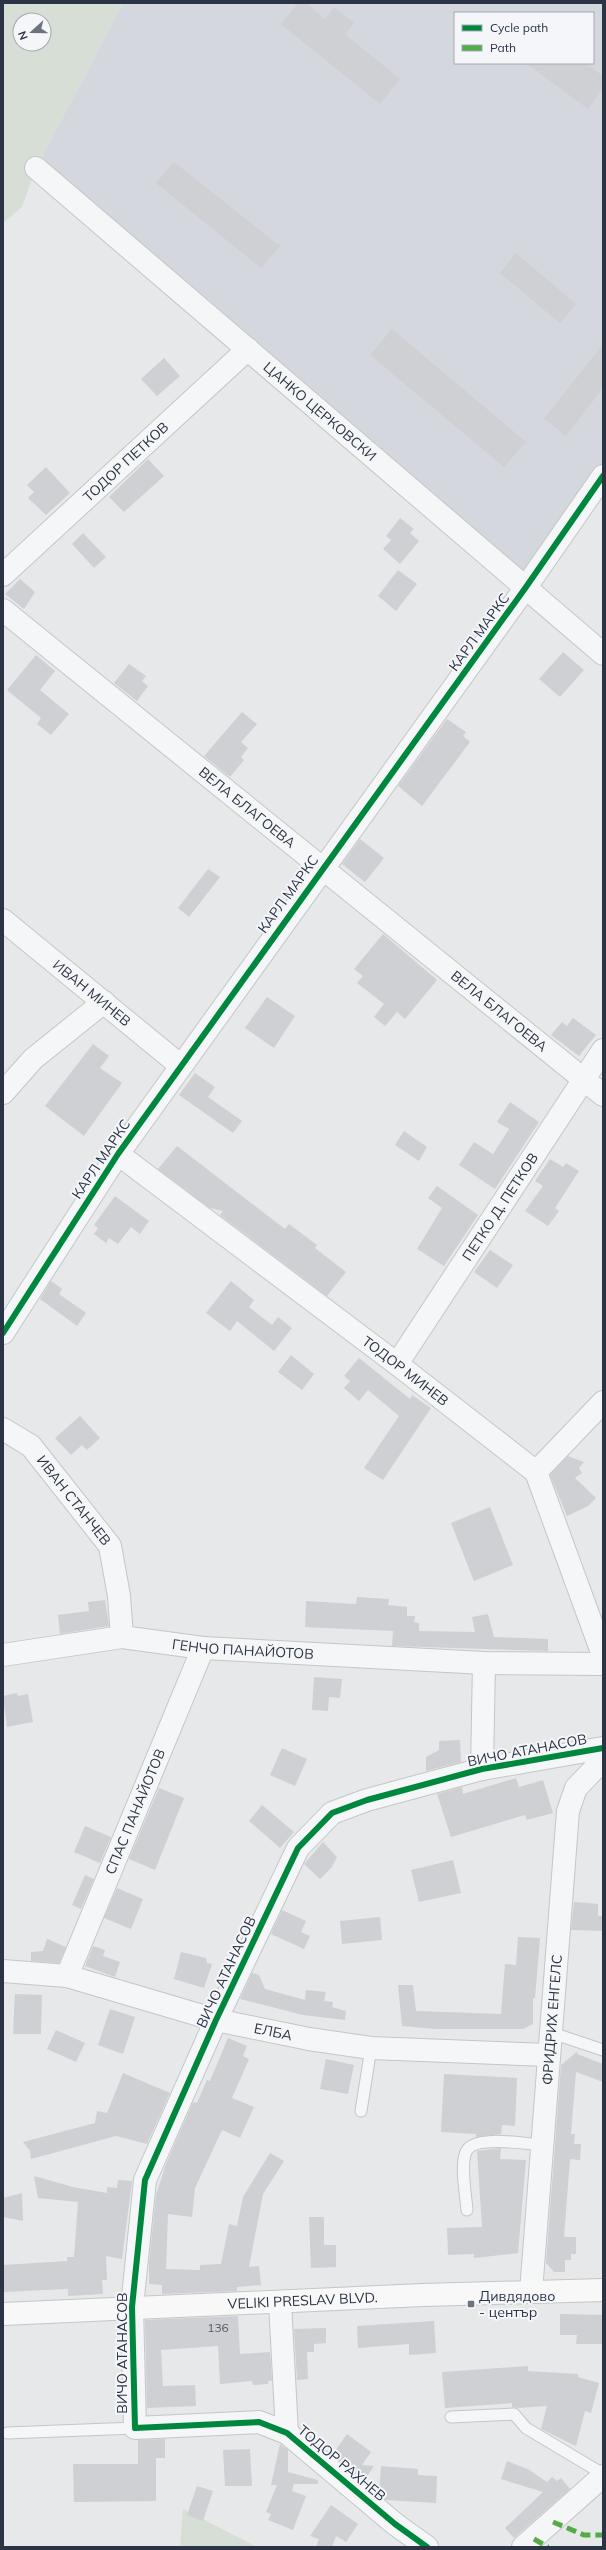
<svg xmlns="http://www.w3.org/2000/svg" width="606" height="2550" font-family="Mulish,sans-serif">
	<rect width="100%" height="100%" fill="#e6e8ea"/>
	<path fill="#d4d7dd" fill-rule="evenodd" d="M123 3H603V476L526 587 36 168ZM455 13H593V63H455Z"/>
	<path fill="#d6ded6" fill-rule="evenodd" d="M3 3H123L36 168 22 207 3 223ZM20 20H44V44H20Z
		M183 2509 257 2547H180Z"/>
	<path fill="#ced0d3" d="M298 3H306L325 19 334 7 354 23 345 34 400 79 380 104 281 24Z
		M526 63H585L603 76V88L588 109Z
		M174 162 280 246 261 268 156 183Z
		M516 253 576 304 560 323 500 273Z
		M392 329 526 442 504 467 370 355Z
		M603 344V388L566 436 544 419Z
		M164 358 180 376 157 396 141 379Z
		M148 459 164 476 124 512 109 497Z
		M46 467 70 493 46 515 28 498 34 492 27 485Z
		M400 518 414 529 410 533 419 541 400 564 383 549 391 540 386 536Z
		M83 533 106 557 94 568 72 544Z
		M398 570 417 584 396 611 378 596Z
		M20 579 35 592 24 609 5 594Z
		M563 652 584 670 560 697 539 679Z
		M36 655 55 671 40 690 69 714 51 735 37 724 41 718 7 690Z
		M129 664 146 676 142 681 148 686 137 701 114 683Z
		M242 712 257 724 241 742 248 748 241 757 244 760 230 777 204 756Z
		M447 719 466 732 463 736 470 742 422 806 398 786Z
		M360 839 384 858 365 882 342 864Z
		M208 869 220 877 189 917 178 908Z
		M383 934 437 980 405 1019 397 1012 385 1026 374 1017 384 1004 357 983 363 976 354 969Z
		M267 997 295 1016 274 1048 245 1028Z
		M573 1018 596 1035 579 1056 551 1035 562 1022 567 1026Z
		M93 1044 109 1056 100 1068 122 1083 84 1136 45 1106Z
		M195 1073 215 1087 208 1097 242 1121 233 1133 179 1095Z
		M510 1102 539 1122 495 1189 459 1165 474 1142 493 1154 509 1129 497 1122Z
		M404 1131 427 1147 419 1161 395 1145Z
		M177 1146 285 1229 289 1224 317 1245 315 1248 346 1272 327 1296 220 1215 223 1211 210 1208 158 1169Z
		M550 1159 563 1167 566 1163 579 1171 555 1208 559 1211 548 1226 525 1211 543 1186 535 1181Z
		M437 1186 478 1215 444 1266 417 1249 442 1208 428 1198Z
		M115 1196 149 1221 140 1234 131 1227 118 1244 109 1238 106 1243 94 1234 98 1228 94 1225Z
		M490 1250 513 1265 497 1288 474 1272Z
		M51 1281 62 1289 59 1294 86 1313 77 1326 40 1299Z
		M231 1281 254 1300 249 1307 272 1325 278 1317 292 1328 274 1351 237 1321 230 1331 206 1313Z
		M291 1355 314 1374 302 1390 278 1372Z
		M359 1358 410 1399 412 1395 431 1408 383 1480 364 1468 399 1416 368 1390 359 1401 344 1388 350 1381 344 1376Z
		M80 1416 100 1438 87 1450 82 1445 71 1455 55 1438Z
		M568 1456 584 1462 579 1468 582 1473 575 1478 596 1498 588 1506 567 1516 550 1475Z
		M490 1507 513 1565 474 1581 451 1523Z
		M357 1597 389 1599 388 1605 407 1607V1616H415L414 1622 419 1623V1631L475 1632 472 1617 488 1614 494 1637 548 1639V1651L392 1646 393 1631 305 1627 306 1601 356 1604Z
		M105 1600 109 1626 60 1634 58 1615 89 1611 88 1602Z
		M314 1677 342 1679 340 1698 329 1697 328 1711 312 1710Z
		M17 1693 18 1696 28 1694 33 1722 7 1727 3 1696Z
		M460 1740 461 1762 426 1771V1757L439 1750V1741Z
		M282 1748 307 1759 295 1786 270 1775Z
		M516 1778 519 1787 543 1780 553 1813 527 1820 525 1815 451 1837 437 1794 462 1787 463 1794Z
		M159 1788 184 1798 155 1870 129 1859Z
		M262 1805 294 1832 280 1848 249 1821Z
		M85 1826 111 1837 100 1863 74 1852Z
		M323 1842 337 1857 332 1867 320 1879 304 1864Z
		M453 1860 461 1893 419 1902 411 1870Z
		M85 1875 94 1879 81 1909 72 1905Z
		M117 1888 143 1899 131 1929 104 1918Z
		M574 1902 598 1904V1916H603V1931L571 1930Z
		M282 1910 306 1921 301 1932 310 1936 304 1949 271 1934Z
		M380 1917 382 1940 342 1944 340 1921Z
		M518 1937 540 1938 535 1998H533V2024L523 2029H435L402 2026 398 1985H413L416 2011 501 2014 505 1964 516 1965Z
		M47 1939 66 1947 59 1963 31 1961V1952L43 1951Z
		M93 1946 105 1950 103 1956 120 1962 115 1977 85 1966Z
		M181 1952 206 1958 207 1963 212 1964 204 1988 174 1979Z
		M252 1973 259 1975 265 1989 305 2000 306 1990 326 1992 324 2001 333 2002 332 2007 346 2011 345 2020 303 2015 240 1999Z
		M15 1994 42 1995 41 2034H13Z
		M110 2009 135 2017 123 2054 98 2045Z
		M56 2030 85 2043 76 2062 47 2049Z
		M228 2038 247 2046 243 2056 249 2059 232 2098 254 2107 240 2138 222 2130 195 2188 192 2217 168 2214 166 2269 200 2270V2265L221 2264 229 2224 237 2226 243 2197 270 2153 284 2161 263 2194 249 2267 259 2266 261 2285 237 2287V2291L162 2294V2285L149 2284V2263L156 2195 166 2164 193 2102 197 2103 207 2080 210 2081Z
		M578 2051 577 2054 603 2064V2082L576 2072 571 2134H575L574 2144H581L580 2160 570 2159 564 2237H576V2254H571V2260H565V2272H554L546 2263 561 2065Z
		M326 2059 354 2065 348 2094 320 2089Z
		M123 2073 170 2093 147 2144 116 2136 31 2159 30 2151 23 2142 95 2123 97 2111 107 2113Z
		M444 2074 517 2078 515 2126 502 2125 501 2134 476 2137V2134L441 2132Z
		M501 2148 500 2159 526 2160 518 2253 474 2258V2254L448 2255 447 2228 482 2227 477 2151Z
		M34 2176 73 2187 107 2193V2187L117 2188 118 2180 132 2181 122 2259 106 2256 107 2280H102L103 2294 68 2296V2289L3 2292V2265L67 2261V2257H74L78 2202 38 2198Z
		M22 2193 23 2221 3 2217V2198Z
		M309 2217H324V2245H336V2267L311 2268Z
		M560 2314 603 2315V2344H576L577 2335H560Z
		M238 2316 240 2354 270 2352 272 2381H268V2384L253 2385 252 2381 220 2384 218 2346 161 2350 163 2386 195 2385 196 2406 147 2408 145 2320Z
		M434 2321 436 2353 409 2355V2344L358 2348 357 2326Z
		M326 2328V2343L314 2344V2352H307L308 2379 297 2380 294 2329Z
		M528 2366V2371L578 2374V2377L599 2383 591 2413 585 2411 576 2446 541 2429 547 2406 518 2408 512 2407V2403L445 2408 442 2372Z
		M347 2434 371 2452 362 2465 374 2466 364 2481 332 2455Z
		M165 2439V2458H156V2501L74 2502 73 2464H138V2440Z
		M280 2444 288 2450V2472L318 2480V2484H294L292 2491 306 2496 293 2530 268 2520 271 2514 266 2512 277 2485H271Z
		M250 2449 252 2486H225L223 2450Z
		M507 2461 528 2469 547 2482 552 2477 557 2481 561 2478 570 2489 514 2538 505 2528 543 2492 501 2479Z
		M381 2466 418 2469V2475L437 2476 436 2503 386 2500 379 2494Z
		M197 2486 213 2491 203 2521 187 2515Z
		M331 2505 358 2524 346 2542 336 2536 332 2547H316L319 2539 310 2536Z"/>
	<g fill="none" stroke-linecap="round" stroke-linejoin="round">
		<defs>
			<path id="service" d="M549 2036H561L603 2050
				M361 2111 371 2048
				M467 2210C466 2196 460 2165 466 2152 473 2134 526 2144 542 2145
				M451 2417 514 2414 526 2428 603 2474
				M7 2433 135 2428"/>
			<g id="minor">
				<path id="s1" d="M36 168 603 654"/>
				<path id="s2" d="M3 575 248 349"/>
				<path id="s3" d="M3 610 603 1095"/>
				<path id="s4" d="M3 920 181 1066"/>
				<path d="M3 1093 33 1059 104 1002"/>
				<path id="s5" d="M118 1154 397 1364 536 1472 603 1655"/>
				<path d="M3 1333 118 1154 526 587 603 476"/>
				<path id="s6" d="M397 1364 603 1050"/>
				<path id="s7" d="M3 1429 31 1446 110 1546 119 1596 122 1637"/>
				<path d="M536 1472 603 1402"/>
				<path id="s8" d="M3 1655 122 1637 203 1648 484 1663 603 1664"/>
				<path d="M482 1769 484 1663"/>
				<path id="s9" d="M3 1971 67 1976 216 2020 309 2039 371 2048 549 2055"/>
				<path id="s10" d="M67 1976 203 1648"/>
				<path d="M280 2303 287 2433"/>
				<path d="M427 2547 395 2524 287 2433 259 2422 135 2428 132 2307 145 2180 216 2020 298 1848 332 1813 367 1800 482 1769 603 1748"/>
				<path d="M523 2547 603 2476"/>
			</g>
			<g id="tertiary">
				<path id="s11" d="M531 2292 568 1811 576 1788 603 1760"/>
			</g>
			<g id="secondary">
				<path id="s12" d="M3 2314 423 2295 603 2290"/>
			</g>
		</defs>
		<use href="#service" stroke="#c4c6c8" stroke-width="13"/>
		<use href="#minor" stroke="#c4c6c8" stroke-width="24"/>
		<use href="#tertiary" stroke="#c4c6c8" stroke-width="24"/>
		<use href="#secondary" stroke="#c4c6c8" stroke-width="24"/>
		<use href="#service" stroke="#f5f6f7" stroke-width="11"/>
		<use href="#minor" stroke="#f5f6f7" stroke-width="22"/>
		<use href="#tertiary" stroke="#f5f6f7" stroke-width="22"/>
		<use href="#secondary" stroke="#f8f8f8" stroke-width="22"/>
		<path stroke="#54ac47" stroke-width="5" stroke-dasharray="10 5" stroke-linecap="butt" d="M553 2522 584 2535H603
			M534 2539 548 2547"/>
		<defs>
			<path id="cycleway" d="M3 1333 118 1154 526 587 603 476
				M427 2547 395 2524 287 2433 259 2422 135 2428 132 2307 145 2180 216 2020 298 1848 332 1813 367 1800 482 1769 603 1748"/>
		</defs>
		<use href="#cycleway" stroke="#f4f6f9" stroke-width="8"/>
		<use href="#cycleway" stroke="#00873e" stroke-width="6"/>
	</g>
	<rect fill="#6c737f" stroke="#f4f6f9" stroke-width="1.5" x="467" y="2300" width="8" height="8" rx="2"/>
	<g text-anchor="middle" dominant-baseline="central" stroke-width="4" stroke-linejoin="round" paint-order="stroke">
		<g font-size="12" fill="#545c69">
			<text x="218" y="2327">136</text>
		</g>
		<g font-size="14" fill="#2b3445" stroke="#f4f6f9">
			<text stroke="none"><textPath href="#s1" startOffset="374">ЦАНКО ЦЕРКОВСКИ</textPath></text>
			<text stroke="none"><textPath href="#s2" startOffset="167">ТОДОР ПЕТКОВ</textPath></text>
			<text transform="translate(479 632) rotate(-54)">КАРЛ МАРКС</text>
			<text stroke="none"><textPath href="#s3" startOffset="314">ВЕЛА БЛАГОЕВА</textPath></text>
			<text transform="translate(288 894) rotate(-54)">КАРЛ МАРКС</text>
			<text stroke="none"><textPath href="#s4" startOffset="115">ИВАН МИНЕВ</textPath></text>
			<text stroke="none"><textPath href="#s3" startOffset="638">ВЕЛА БЛАГОЕВА</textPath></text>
			<text transform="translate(101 1159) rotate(-56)">КАРЛ МАРКС</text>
			<text stroke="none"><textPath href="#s6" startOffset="188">ПЕТКО Д. ПЕТКОВ</textPath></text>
			<text stroke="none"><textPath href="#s5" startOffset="360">ТОДОР МИНЕВ</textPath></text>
			<text stroke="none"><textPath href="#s7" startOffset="102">ИВАН СТАНЧЕВ</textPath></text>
			<text stroke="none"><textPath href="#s8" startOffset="242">ГЕНЧО ПАНАЙОТОВ</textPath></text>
			<text transform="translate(527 1750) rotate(-11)">ВИЧО АТАНАСОВ</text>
			<text stroke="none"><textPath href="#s10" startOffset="178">СПАС ПАНАЙОТОВ</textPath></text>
			<text transform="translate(226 1972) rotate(-65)">ВИЧО АТАНАСОВ</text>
			<text stroke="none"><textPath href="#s11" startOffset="273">ФРИДРИХ ЕНГЕЛС</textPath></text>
			<text stroke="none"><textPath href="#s9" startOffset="278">ЕЛБА</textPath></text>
			<text stroke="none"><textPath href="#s12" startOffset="300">VELIKI PRESLAV BLVD.</textPath></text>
			<text transform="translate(122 2353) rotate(-90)">ВИЧО АТАНАСОВ</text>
			<text transform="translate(342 2463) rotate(40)">ТОДОР РАХНЕВ</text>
		</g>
		<g font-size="14" fill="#2b3445" stroke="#f4f6f9" text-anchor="start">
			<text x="479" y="2296">Дивдядово<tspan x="479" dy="16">- център</tspan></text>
		</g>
	</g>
	<rect width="606" height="2550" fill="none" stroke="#2b3445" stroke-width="8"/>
	<rect x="454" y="12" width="140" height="52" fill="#f4f6f9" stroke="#a4a8b1"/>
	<rect x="462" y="25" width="20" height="6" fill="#00873e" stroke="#a4a8b1"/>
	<text x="490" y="32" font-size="12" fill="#2b3445">Cycle path</text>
	<rect x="462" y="45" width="20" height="6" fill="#54ac47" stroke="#a4a8b1"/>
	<text x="490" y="52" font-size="12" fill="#2b3445">Path</text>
	<g transform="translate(32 32) rotate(249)"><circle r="19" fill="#f4f6f9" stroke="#a4a8b1"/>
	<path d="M0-3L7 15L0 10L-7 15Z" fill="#6c737f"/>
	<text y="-6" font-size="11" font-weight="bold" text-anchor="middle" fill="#2b3445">N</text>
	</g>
</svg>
